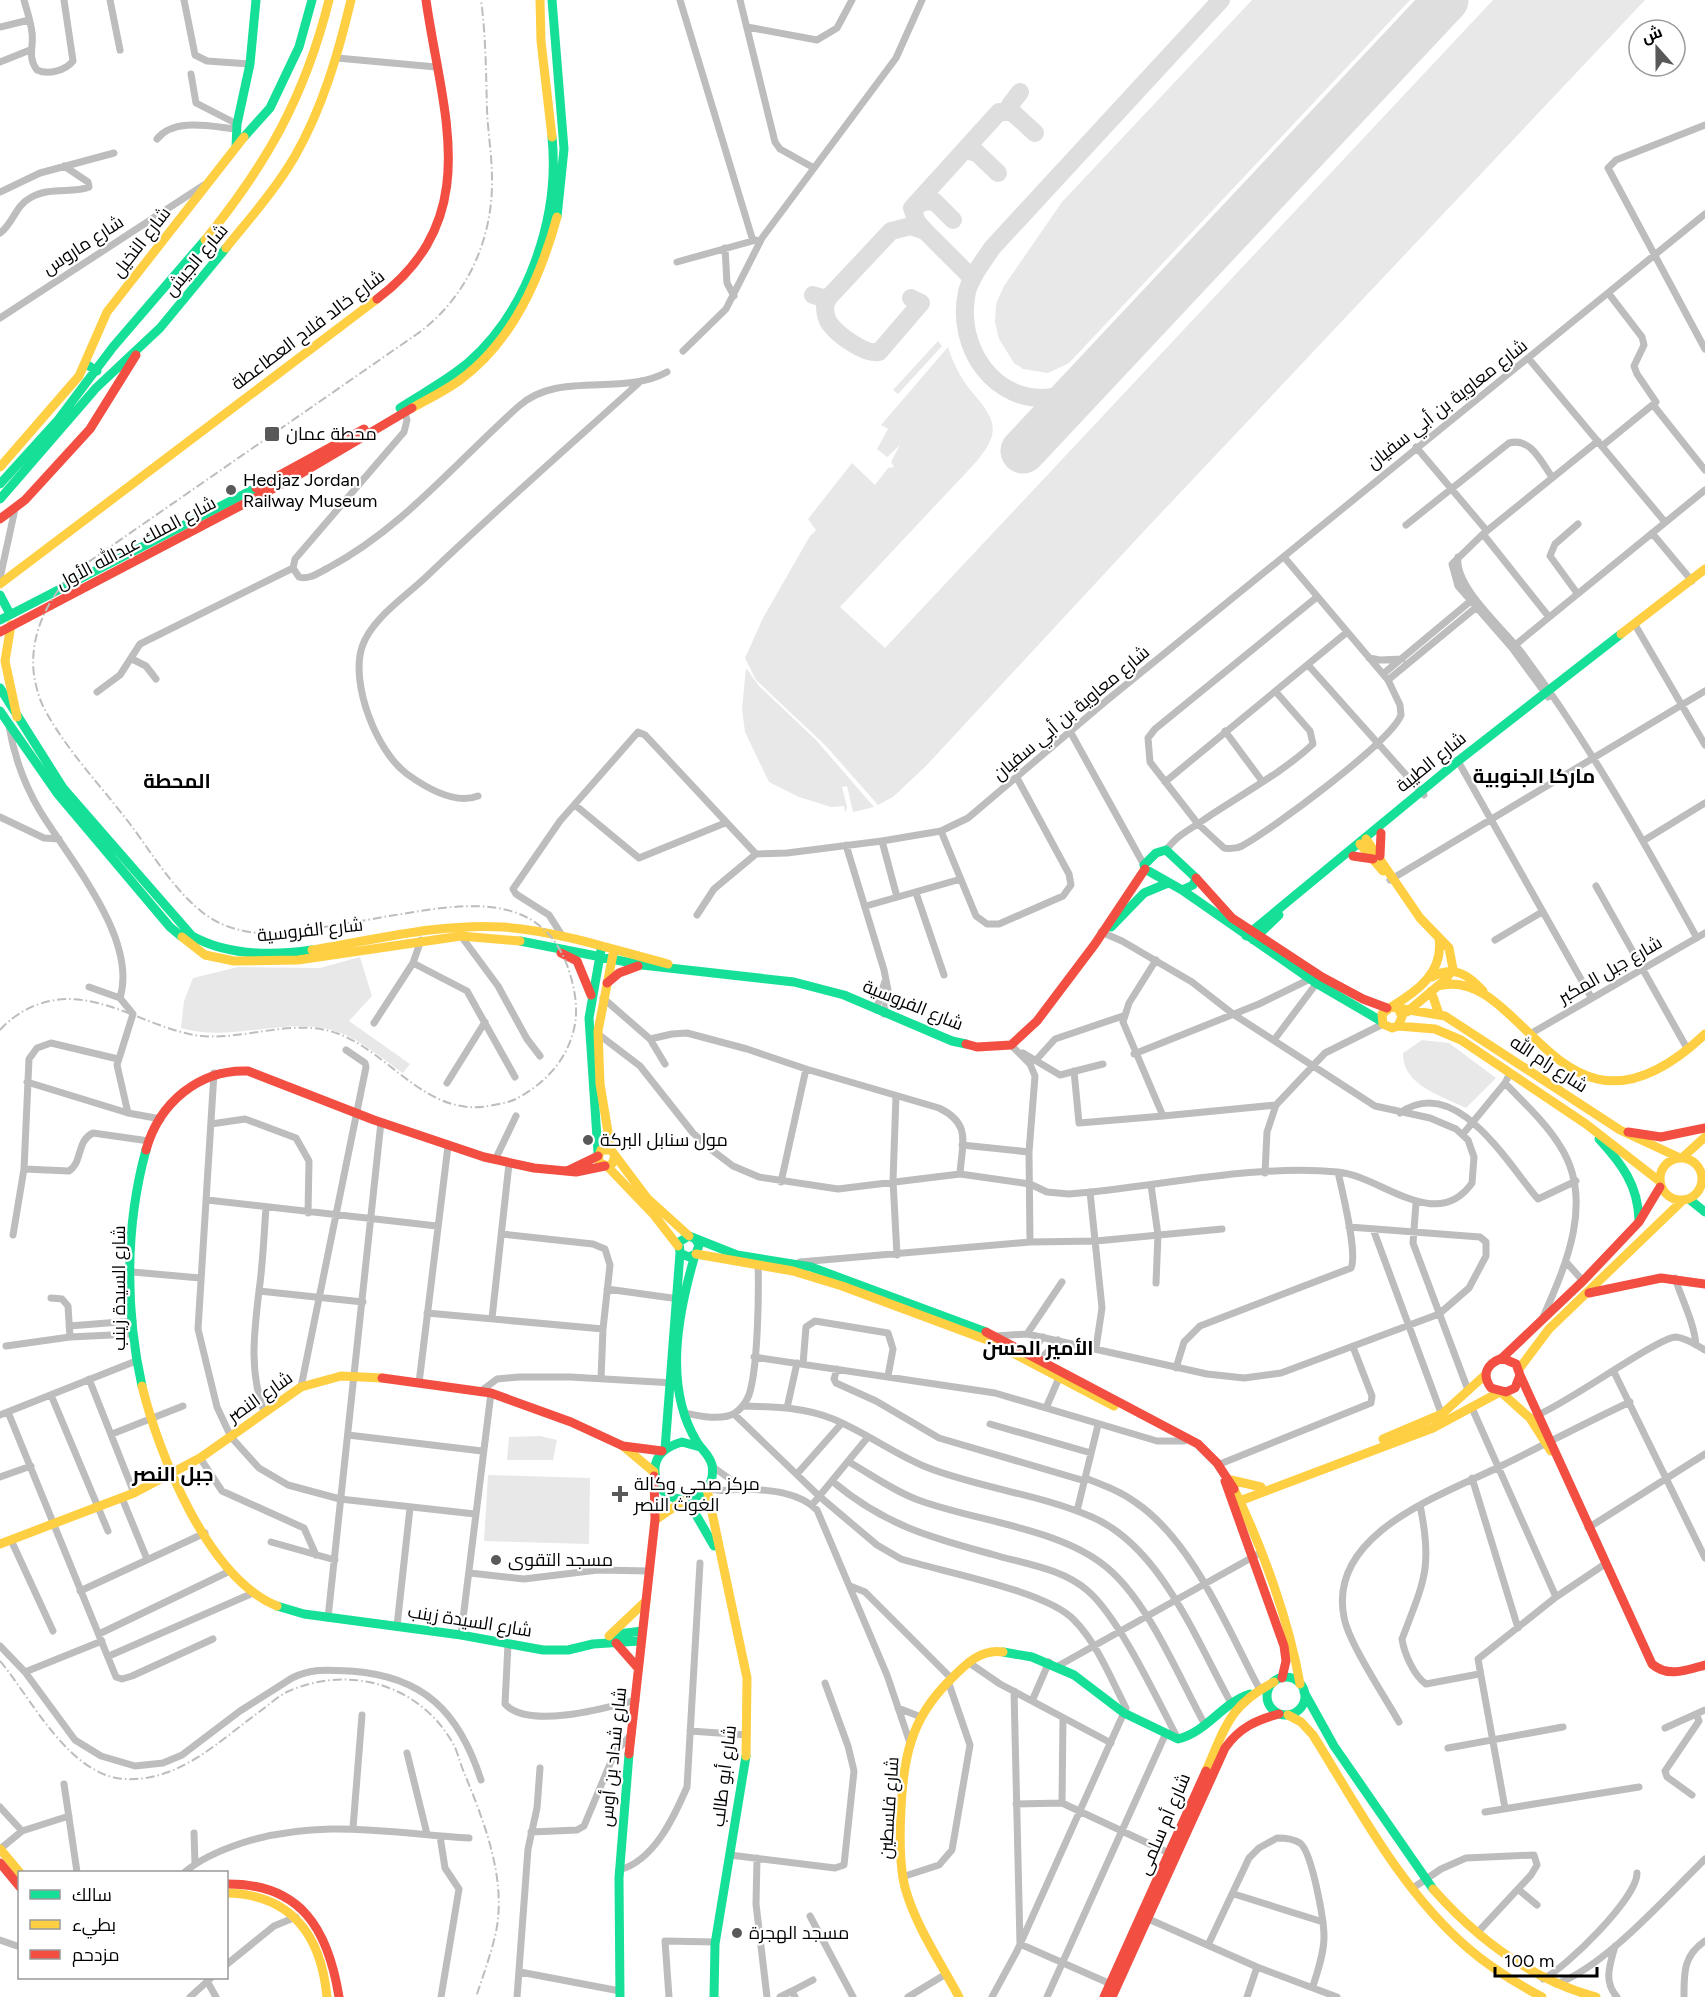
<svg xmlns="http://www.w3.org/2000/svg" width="1705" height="1997" font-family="Figtree,Cairo,sans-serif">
	<rect width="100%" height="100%" fill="#fff"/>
	<path fill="#e8e8e8" d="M1252 0H1410L1069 363 1048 373 1023 369 1014 363 999 339 995 322 996 304 1004 286 1062 202Z
		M1493 0H1645L1145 530 926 766 893 797 878 805 826 746 756 680 745 658 763 618 810 536 816 530 808 519 852 463 875 485 888 468 894 467 891 462 900 445 887 457 877 449 888 429 881 425 948 347C953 363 961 379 972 392 995 419 1002 431 977 461L840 607 885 648Z
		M938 341 942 346 898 394 893 390Z
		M746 668 759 686 816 740 874 807 853 812 847 786 842 787 847 807 845 813 844 806 831 807 799 797 769 782 745 732 742 709Z
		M360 957 372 996 349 1021 410 1064 403 1073C380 1057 359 1038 332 1030 283 1017 231 1043 181 1028L184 1001 193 978 238 967 320 968Z
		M1422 1040 1449 1043 1496 1078 1466 1108C1442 1096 1402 1085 1403 1053Z
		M540 1436 557 1440 553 1460H507L509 1437Z
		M488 1475 590 1478 589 1544 484 1541Z"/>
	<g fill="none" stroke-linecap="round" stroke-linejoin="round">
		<path stroke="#dedede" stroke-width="18" d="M1012 112 1010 105 1020 92
			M965 150 977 153 998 173
			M912 208 926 201 935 202 953 220
			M925 231 917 222 912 208 999 112H1012L1035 133
			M813 295 823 298 829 297 891 231 911 226 925 231 972 278
			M829 297 825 305C825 310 826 319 830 324 838 335 865 355 879 352L921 303 911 298
			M1088 382C1077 387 1065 396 1054 397 994 406 955 346 967 292 971 276 983 262 992 248L1221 0"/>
		<path stroke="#dedede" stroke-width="45" d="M1023 451 1446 0"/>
		<path stroke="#bdbdbd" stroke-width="7" d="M24 0C27 11 31 22 32 33 34 47 27 57 37 70 48 75 65 71 73 61L64 0
			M110 0 120 50
			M184 0 195 55 207 61 250 64
			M680 0 753 241
			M740 0 775 142 780 149 814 168
			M0 27 29 20
			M747 27 817 40 837 28 852 0
			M337 58 436 67
			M0 62 30 50
			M191 74 196 103 237 124
			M1705 125 1616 160 1608 168 1705 349
			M157 139C174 117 213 127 236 129
			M0 192 40 173 114 153
			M0 233C13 224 15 206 30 198 50 186 73 194 89 187L88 182 64 166
			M725 248 727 283 734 296
			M677 262 756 240
			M0 318 204 185
			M683 351 726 309 762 238 896 58 922 0
			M1529 359 1665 522
			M1654 406 1705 470
			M405 413 407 420 404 432 295 559 293 568 299 577C309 580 318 573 328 568 403 528 456 462 519 406 559 370 622 397 667 372
			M1602 446 1656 402 1637 374 1634 366 1644 345 1642 337 1609 294
			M1416 447 1487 531
			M1406 525 1509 443C1531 437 1541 462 1552 477
			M1652 533 1692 581
			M1483 534 1549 617
			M1284 557 1388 680 1400 705 1401 715C1391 742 1271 830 1242 846 1236 849 1230 849 1224 848L1198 824 1150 762 1148 738 1155 729 1317 597
			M1458 557C1454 587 1504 629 1522 653 1589 743 1643 840 1697 938
			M0 578 15 509
			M1577 593 1550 556 1555 544 1578 524
			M1634 623 1705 745
			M1514 646 1705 490
			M1369 658 1380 660 1402 659
			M132 659 146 666 156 679
			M1309 666 1424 795
			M1383 674 1473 599
			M1388 680 1479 605
			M97 692 120 675 140 644 293 568
			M1548 697 1512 648 1458 586 1452 564 1483 534 1598 441
			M9 726C14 756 24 784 40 811 70 860 138 939 120 998
			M1225 731 1262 781
			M1071 733 1144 865
			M1458 761 1591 997
			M1165 782 1346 633
			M478 796C455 805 425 787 407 774 377 752 350 684 362 647 371 619 406 596 426 577 496 510 569 446 641 381
			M575 805 639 858 725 823
			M0 817 44 838 59 839
			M941 831 976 916 987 924H999L1063 896 1071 885 1069 874 1017 778
			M882 841 897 897
			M1643 841 1705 803
			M846 845 884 970 888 990 884 1014
			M1166 850C1180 833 1185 833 1202 821 1238 796 1281 774 1313 744L1310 731 1276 692
			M1390 880 1705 691
			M1596 886 1688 1050
			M916 893 944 975
			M866 906 961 879
			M697 915 714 889 756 854
			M461 936 498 986 527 1039 540 1056
			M563 937 549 915 516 894 513 889 560 821 638 732 645 735 756 854 787 853 882 841 941 831 968 818 1106 701 1705 214
			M1495 940 1542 912
			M1156 960 1129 1003 1123 1022 1163 1116 1276 1105
			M413 963 467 991 515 1077
			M89 987 120 998 133 1014 117 1065 128 1113
			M603 998 650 1039 665 1064
			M876 1010 885 981
			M374 1023 413 963 421 940
			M598 1034 640 1066 693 1133 713 1151 733 1166 759 1177 838 1189 960 1174 1030 1184 1047 1192 1069 1194C1158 1187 1249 1164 1338 1172 1381 1176 1436 1234 1472 1183L1474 1157 1468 1140 1456 1129 1430 1118 1375 1106 1233 1014 1192 982 1122 941 1101 932
			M1530 1034 1705 933
			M650 1039 672 1034 687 1033 747 1049 806 1069 939 1108C972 1124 962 1143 960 1174
			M1274 1040 1319 980
			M1011 1045 1030 1064 1035 1076 1029 1152 1030 1242
			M1023 1053 1060 1075 1103 1064
			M1134 1054 1259 1004 1310 979
			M1037 1059 1055 1039 1123 1016
			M1074 1071 1079 1123 1163 1116
			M214 1073 198 1329 217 1407 231 1437 259 1468 288 1485 340 1499 475 1514
			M27 1082 128 1113 161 1119
			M447 1083 485 1022
			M1505 1083C1524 1103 1546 1123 1560 1146 1595 1200 1566 1265 1543 1317
			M896 1096 893 1181 897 1255
			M1400 1113C1456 1073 1507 1163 1538 1199L1576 1181
			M211 1124 245 1119 296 1138 309 1161 308 1213
			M1463 1134 1505 1083 1510 1073
			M962 1145 1029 1152
			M495 1160 516 1116
			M24 1169 69 1171C83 1162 76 1141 93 1133L149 1141
			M1265 1173 1267 1132 1276 1105 1325 1053 1383 1024
			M781 1182 806 1069
			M1151 1185 1158 1235 1156 1283
			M1090 1192 1102 1308 1096 1348
			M207 1200 437 1226
			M1416 1203 1413 1243 1468 1390
			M1373 1229 1443 1418
			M13 1235 24 1169 29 1059 37 1048 51 1043 118 1059
			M800 1262 1030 1242 1096 1241 1222 1229
			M1567 1263 1583 1281
			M133 1272 200 1278
			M1675 1278C1682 1300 1694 1322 1696 1345
			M607 1289 679 1299
			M259 1291 363 1302
			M51 1298 62 1299 68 1306 70 1337
			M427 1313 603 1329 610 1265 605 1249 593 1244 502 1234
			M492 1318 509 1164
			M69 1326 133 1321
			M1027 1334 1062 1282
			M995 1336 1027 1334 1207 1374 1244 1378 1281 1373 1439 1314 1469 1288 1486 1256V1242L1480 1237 1349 1227
			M6 1346 70 1337 133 1334
			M754 1357 995 1393 1157 1441H1184
			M1028 1357 1043 1337
			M1037 1363 1058 1340
			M803 1364 806 1327 815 1321 888 1333 893 1349 888 1376
			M1176 1368 1184 1342 1200 1326 1351 1268C1358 1253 1342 1191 1338 1172
			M837 1369 834 1379 836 1383 876 1401 939 1438 1085 1481
			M1614 1372 1705 1558
			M89 1379 134 1493
			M601 1379 603 1329
			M419 1383 448 1146
			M301 1387 366 1067 365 1063 346 1050
			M481 1391 497 1379 519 1377H570L674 1383
			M51 1395 108 1531
			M744 1406C774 1407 804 1407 833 1419 865 1432 894 1454 926 1467 979 1488 1039 1494 1092 1517 1161 1547 1196 1640 1231 1703
			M787 1408 797 1363
			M1046 1408 1059 1378
			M1472 1408 1556 1597
			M8 1412 116 1677 122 1679 132 1676 213 1639
			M264 1412C249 1371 254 1333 259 1291 263 1263 264 1235 266 1207
			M685 1413C699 1416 722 1421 735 1413 741 1409 746 1402 749 1395 758 1368 759 1293 758 1262
			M734 1414 819 1496 877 1545 901 1559C943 1572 1047 1591 1074 1620 1097 1643 1111 1679 1126 1708L1017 1951 992 1997
			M0 1415 136 1361
			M1535 1416C1564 1406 1658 1337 1676 1337 1686 1338 1697 1345 1705 1350
			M990 1424 1091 1453
			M112 1434 183 1406
			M348 1435 482 1451
			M200 1458 222 1491 304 1528 316 1555
			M849 1462C872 1475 895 1492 921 1501 979 1522 1067 1529 1112 1572 1150 1607 1179 1677 1204 1723
			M1220 1464 1371 1403 1372 1396 1353 1347
			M713 1467 744 1489
			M797 1474 842 1423
			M0 1477 31 1466
			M1085 1478C1103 1485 1120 1491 1135 1502 1193 1541 1227 1628 1259 1688
			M1472 1478 1518 1628
			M832 1481C883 1524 928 1537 991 1554 1024 1564 1062 1568 1088 1591 1120 1619 1157 1699 1178 1739
			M708 1488C722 1493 731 1489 746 1489 770 1490 799 1492 817 1510L887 1675 910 1743
			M122 1498 147 1559
			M812 1505 868 1437
			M1420 1505C1433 1568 1424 1581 1402 1639 1404 1653 1414 1676 1426 1684L1479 1674
			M1077 1511 1098 1425
			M1588 1528 1705 1454
			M11 1540 53 1631
			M271 1542 335 1560
			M470 1573 524 1579 598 1570 650 1571
			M850 1586 865 1592 951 1678
			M80 1591 205 1533
			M328 1618 381 1122
			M397 1626 410 1508
			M99 1634 230 1571
			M461 1635 491 1393
			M508 1644 505 1704C528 1730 606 1708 636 1700
			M0 1646 25 1672 75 1740 101 1756 135 1766 163 1763 182 1755 240 1711 292 1678C312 1668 329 1670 350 1671 424 1676 459 1712 481 1780
			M109 1656 253 1593
			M968 1662 1000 1684 1111 1743
			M1058 1666 1260 1553
			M25 1672 102 1641
			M1014 1691 1020 1944 1113 1985
			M1032 1701 1049 1662
			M898 1708 921 1717
			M1399 1722C1385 1697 1348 1642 1344 1617 1327 1532 1445 1494 1503 1465 1546 1444 1587 1422 1630 1402
			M1665 1728 1705 1710
			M690 1731 747 1735
			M1448 1748 1563 1727
			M407 1753 427 1834
			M64 1784 77 1872
			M1692 1795 1667 1777 1665 1771 1699 1721 1696 1714
			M1062 1803 1063 1718
			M1016 1804 1062 1803 1169 1853
			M0 1807 22 1831
			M1505 1808 1478 1659 1556 1597 1605 1564
			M1485 1812 1639 1787
			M353 1828 362 1715
			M531 1832 577 1830 584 1826 615 1752 632 1734
			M194 1833 195 1864
			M440 1836 445 1868 459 1889 441 1997
			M0 1849 22 1831 69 1816
			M730 1855 835 1868 844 1865 854 1771 848 1746 825 1683
			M757 1858 756 1904 767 1997
			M619 1870C654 1861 674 1817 687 1787L700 1563
			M185 1872C201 1858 221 1850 242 1843 320 1818 389 1833 469 1838
			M902 1877 939 1865 952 1850 970 1745 948 1681
			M1413 1888 1441 1869 1466 1858 1534 1855 1537 1865 1531 1875 1478 1932
			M1519 1890 1537 1905
			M1234 1894 1323 1922
			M810 1916 853 1997
			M1144 1917 1257 1967 1337 1997
			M0 1940 20 1947
			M1208 1945 1249 1858 1259 1848 1277 1838C1284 1838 1294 1839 1300 1843 1312 1852 1324 1920 1324 1937 1324 1953 1318 1970 1313 1986
			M1615 1946C1610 1965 1603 1981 1617 1997
			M226 1965 274 1926 296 1917
			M520 1972 620 1991
			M1543 1979C1566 1968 1638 1897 1637 1873
			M207 1981 216 1997
			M1556 1984C1605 1967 1666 1897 1705 1859
			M792 1991 813 1980
			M190 1997 211 1978
			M517 1997 528 1849 537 1808 540 1768
			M669 1997 665 1941 715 1942
			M780 1997 792 1991 795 1997
			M908 1997 946 1974
			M1047 1997 1166 1733
			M1247 1997 1257 1967
			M1684 1997C1684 1973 1683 1956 1705 1941"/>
		<path stroke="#16e098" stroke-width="9" d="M552 0 564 149 557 217
			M244 137 270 108 299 47 312 0
			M236 147 237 124 250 64 256 0
			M86 364 97 371
			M400 408C423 393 448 380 469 362 529 309 560 216 552 137
			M0 484 58 420 113 347 205 240
			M0 499 96 388 160 328 226 248
			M0 595 10 614
			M0 620 256 488
			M0 688 63 788 192 936C228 956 271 956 312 950
			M0 711 57 793 170 927 182 937
			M1166 850 1196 878 1193 885 1182 890 1145 869 1144 865 1156 853Z
			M1182 890 1316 983 1381 1021
			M1111 927 1144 893 1168 883
			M1246 936 1458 761 1621 634
			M1253 940 1279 915
			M520 941 642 965 794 982 844 995 952 1041 966 1044
			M1599 1139C1622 1164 1638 1185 1639 1220
			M598 1153 589 1018 601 950
			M1689 1199 1705 1212
			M696 1240 699 1245 696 1254 689 1257 680 1253 679 1242 689 1236 737 1255 811 1267 986 1332
			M695 1255C678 1313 663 1387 697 1442 702 1450 710 1456 712 1465 719 1508 653 1512 655 1468 656 1453 668 1446 682 1442L700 1447
			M142 1386C125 1310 125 1226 146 1150
			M665 1449 680 1253
			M688 1501 714 1546
			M277 1606 304 1614 461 1635 543 1650H568L593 1644 640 1641
			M611 1635 642 1631
			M1003 1652 1032 1657 1074 1675 1124 1713 1178 1739C1207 1732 1222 1703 1250 1694
			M1267 1696a19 19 0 1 1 38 0a19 19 0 1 1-38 0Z
			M1304 1692 1334 1746 1433 1889
			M620 1997 619 1878 629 1754
			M714 1997 715 1944 746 1756"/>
		<path stroke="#ffcf43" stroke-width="9" d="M540 0 541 41 552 137
			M205 240C267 164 305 96 329 0
			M226 248C250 218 276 189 295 156 323 107 338 54 351 0
			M412 408C428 399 445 391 460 380 513 341 540 278 557 217
			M0 467 79 376 107 312 244 137
			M0 584 377 299
			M11 625 5 661 17 717
			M1621 634 1705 569
			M1366 839 1420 918 1449 948 1453 969 1445 980 1407 1012
			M1360 844 1383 871
			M182 937 205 955 234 961 298 960 461 936 520 941
			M312 950C374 940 440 923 503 927 558 931 614 950 668 964
			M1432 977C1453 965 1468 974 1483 991
			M1438 986C1525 962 1560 1171 1705 1034
			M1431 991 1439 1014
			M1391 1007C1418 991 1444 972 1439 938
			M1399 1010 1402 1017 1398 1026 1392 1028 1383 1024 1382 1014 1391 1007 1445 1016 1620 1130 1678 1157
			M1398 1026 1435 1029 1461 1040 1586 1124 1658 1180
			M611 1150 600 1084 598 1031 613 954
			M615 1156 612 1164 607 1166 600 1163 598 1158 601 1150H611L647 1198 689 1236
			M1683 1157 1705 1137
			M1660 1179a21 21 0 1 1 42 0a21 21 0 1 1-42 0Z
			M607 1166 654 1215 678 1246
			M696 1254 793 1271 842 1286 990 1341 1114 1406
			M1519 1369 1549 1329 1682 1201
			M142 1386C159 1455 208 1578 277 1606
			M1503 1394 1530 1418 1551 1451
			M1383 1439 1442 1414 1484 1376
			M623 1446 654 1472
			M1231 1480 1261 1487
			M707 1489 747 1678 746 1756
			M1234 1489C1262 1546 1289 1621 1300 1684
			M1237 1502 1433 1428 1498 1393
			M655 1520 683 1501
			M0 1544 134 1493 200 1458 301 1387 341 1376 382 1378
			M609 1636 646 1601
			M1288 1715 1301 1722 1313 1735C1359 1809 1402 1892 1469 1949 1492 1969 1516 1983 1542 1997
			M1206 1771C1225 1728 1229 1705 1274 1682
			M0 1849 20 1873
			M1433 1889C1478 1940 1530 1979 1596 1997
			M226 1893C291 1894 321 1935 327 1997
			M959 1997C941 1963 917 1928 906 1891 896 1858 900 1775 911 1742 918 1719 933 1697 949 1681 964 1666 980 1648 1003 1652"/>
		<path stroke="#f24e42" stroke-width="9" d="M377 299C486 217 442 113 426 0
			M256 488 364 429
			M0 519 25 500 90 429 136 355
			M0 632 297 476 412 408
			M1353 856 1373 859
			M1380 856 1381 833
			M1196 878 1232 918 1322 977 1363 999 1387 1008
			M561 953 577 961 591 995
			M607 983 619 973 638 966
			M966 1044 977 1047 1011 1045 1037 1021 1095 944 1145 869
			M1628 1132 1661 1137 1705 1128
			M146 1150C159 1103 199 1069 248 1071L374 1120 484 1157 534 1168 576 1172 605 1166
			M567 1171 598 1156
			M1589 1293 1661 1278 1705 1284
			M986 1332 1198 1444 1217 1463 1234 1489
			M1502 1358 1516 1364 1520 1375 1515 1388 1506 1392 1491 1388C1481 1374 1487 1364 1502 1358L1583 1281 1639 1222 1660 1187
			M1520 1375 1652 1664C1668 1678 1687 1670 1705 1665
			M382 1378 491 1393 571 1422 623 1446 662 1451
			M1225 1481 1284 1646 1286 1661 1282 1678
			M616 1643 638 1668
			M629 1754 655 1520 654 1476
			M0 1863 20 1887
			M226 1884C301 1883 328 1929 339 1997
			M1104 1997 1206 1771
			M1112 1997 1225 1748C1239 1728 1256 1720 1279 1714"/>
		<path stroke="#bdbdbd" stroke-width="2" stroke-dasharray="9 3 1.5 3" stroke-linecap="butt" d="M0 1030C17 1011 42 999 69 999 113 1000 151 1027 194 1035 240 1043 293 1016 339 1034 393 1055 428 1120 494 1105 505 1103 514 1101 523 1095 546 1081 564 1062 572 1036 580 1013 575 987 567 965 537 886 453 906 389 916 350 923 310 930 271 934 246 933 222 928 202 912 172 888 150 850 127 820 99 784 66 749 45 710 39 699 36 687 34 675 29 636 47 599 74 572L417 334C466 299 493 240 492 179 492 156 488 133 487 110 486 74 486 37 481 0
			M0 1661C32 1699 69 1776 125 1779 179 1782 219 1741 259 1712 269 1705 279 1695 289 1691 349 1665 417 1684 451 1740 457 1749 459 1760 463 1770 483 1819 507 1877 496 1932 491 1954 483 1976 476 1997"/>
	</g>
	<g fill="#595959" stroke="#fff" stroke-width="2">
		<rect x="264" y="426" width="16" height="16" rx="3"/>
		<circle cx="231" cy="490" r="6"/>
		<circle cx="588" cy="1140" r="6"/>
		<path d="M617 1485h6v6h6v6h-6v6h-6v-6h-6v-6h6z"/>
		<circle cx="496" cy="1560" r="6"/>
		<circle cx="737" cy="1933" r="6"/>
	</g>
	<g text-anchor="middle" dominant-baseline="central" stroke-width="4.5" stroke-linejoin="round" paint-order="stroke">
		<g font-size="18" fill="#000" stroke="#fff">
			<text transform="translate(141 242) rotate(-52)">شارع النخيل</text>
			<text transform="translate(83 245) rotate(-33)">شارع ماروس</text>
			<text transform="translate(196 260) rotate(-50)">شارع الجيش</text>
			<text transform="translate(308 330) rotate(-37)">شارع خالد فلاح العطاعطة</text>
			<text transform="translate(1447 404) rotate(-38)">شارع معاوية بن أبي سفيان</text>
			<text transform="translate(136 543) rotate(-28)">شارع الملك عبدالله الأول</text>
			<text transform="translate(1071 713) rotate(-40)">شارع معاوية بن أبي سفيان</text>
			<text transform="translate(1431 762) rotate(-39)">شارع الطيبة</text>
			<text transform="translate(310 930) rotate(-6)">شارع الفروسية</text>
			<text transform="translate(1610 970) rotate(-30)">شارع جبل المكبر</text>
			<text transform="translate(913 1005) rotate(22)">شارع الفروسية</text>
			<text transform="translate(1549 1064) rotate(33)">شارع رام الله</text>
			<text transform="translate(119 1288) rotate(-90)">شارع السيدة زينب</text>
			<text transform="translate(260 1397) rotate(-35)">شارع النصر</text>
			<text transform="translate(470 1621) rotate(9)">شارع السيدة زينب</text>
			<text transform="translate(613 1757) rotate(-84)">شارع شداد بن أوس</text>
			<text transform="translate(724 1776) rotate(-83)">شارع أبو طالب</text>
			<text transform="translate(889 1808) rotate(-86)">شارع فلسطين</text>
			<text transform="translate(1164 1824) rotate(-67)">شارع أم سلمى</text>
		</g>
		<g font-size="18" fill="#000" stroke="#fff" text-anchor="start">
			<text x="286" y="434">محطة عمان</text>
			<text x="243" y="480">Hedjaz Jordan<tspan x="243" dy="21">Railway Museum</tspan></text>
			<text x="600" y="1140">مول سنابل البركة</text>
			<text x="634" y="1484">مركز صحي وكالة<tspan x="634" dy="21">الغوث النصر</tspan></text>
			<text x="508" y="1560">مسجد التقوى</text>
			<text x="749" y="1933">مسجد الهجرة</text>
		</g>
		<g font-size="20" font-weight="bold" fill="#000" stroke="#fff">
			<text x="1534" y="776">ماركا الجنوبية</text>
			<text x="177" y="781">المحطة</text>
			<text x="1038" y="1348">الأمير الحسن</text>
			<text x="173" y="1474">جبل النصر</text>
		</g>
	</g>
	<rect x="18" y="1871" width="210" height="108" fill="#ffffff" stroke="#999999" stroke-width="1.5"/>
	<rect x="30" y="1890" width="30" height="9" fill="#16e098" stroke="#999999" stroke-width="1.5"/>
	<text x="72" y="1901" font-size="18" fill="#000000">سالك</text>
	<rect x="30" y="1920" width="30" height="9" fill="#ffcf43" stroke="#999999" stroke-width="1.5"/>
	<text x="72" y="1931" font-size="18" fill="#000000">بطيء</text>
	<rect x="30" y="1950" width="30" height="9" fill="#f24e42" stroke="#999999" stroke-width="1.5"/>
	<text x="72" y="1961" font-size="18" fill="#000000">مزدحم</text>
	<g transform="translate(1657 48) rotate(339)"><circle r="28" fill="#ffffff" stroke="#999999" stroke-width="1.5"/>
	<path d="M0-4.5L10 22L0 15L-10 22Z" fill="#595959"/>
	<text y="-9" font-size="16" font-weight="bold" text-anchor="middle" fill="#000000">ش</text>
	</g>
	<path d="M1495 1967v9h102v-9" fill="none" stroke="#000000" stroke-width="3"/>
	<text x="1504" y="1967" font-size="18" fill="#000000" stroke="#ffffff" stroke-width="4.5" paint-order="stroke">100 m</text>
</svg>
